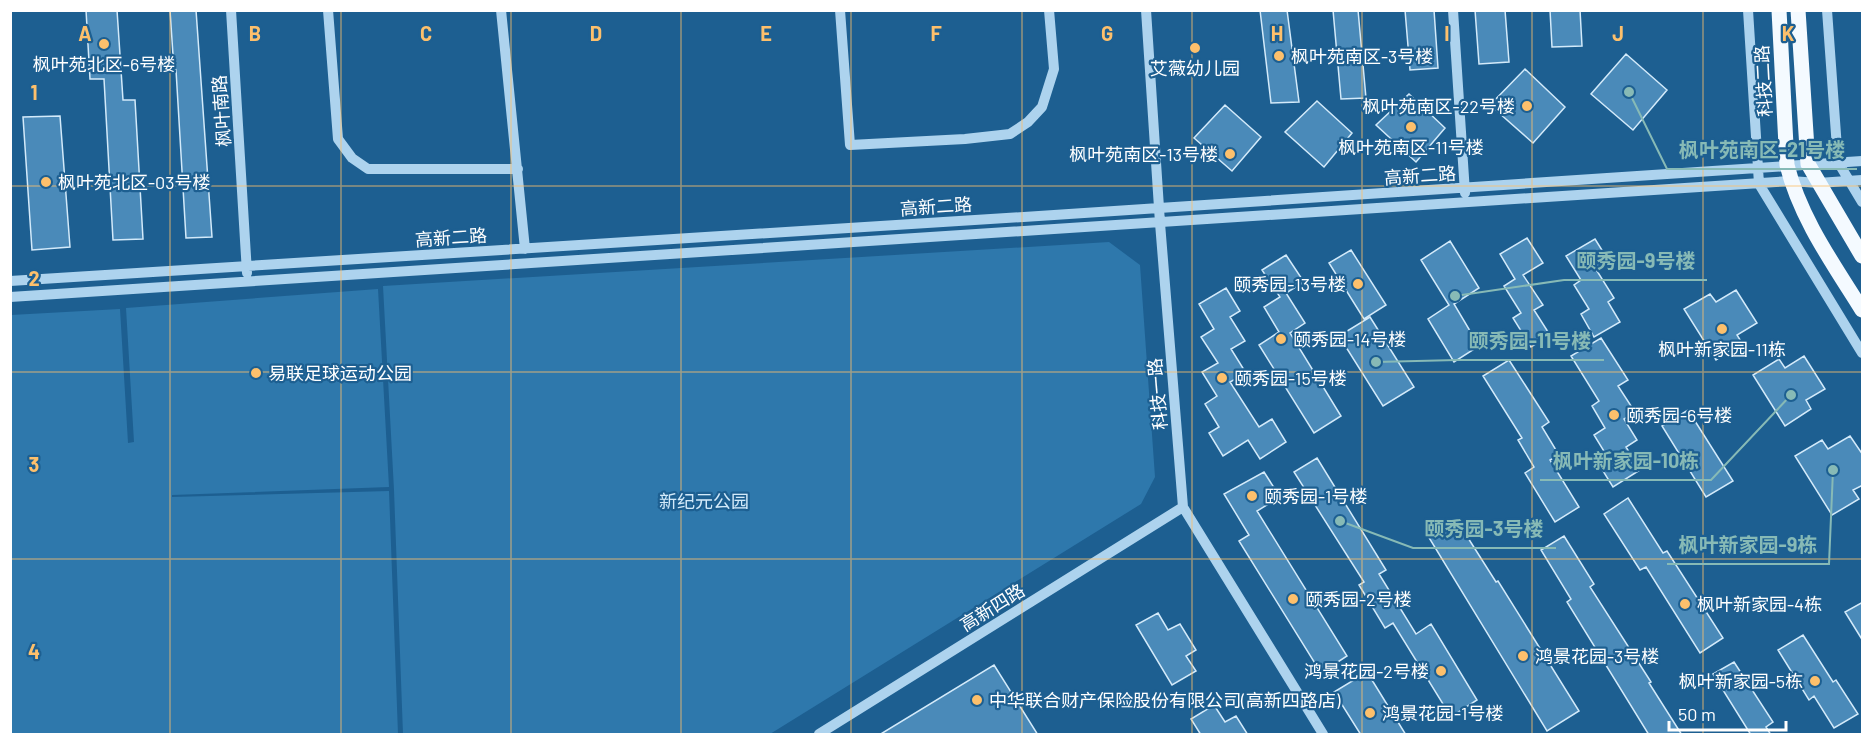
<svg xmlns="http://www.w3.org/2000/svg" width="1873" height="745" font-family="Barlow,'Noto Sans SC',sans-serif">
	<rect width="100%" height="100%" fill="#1d5f91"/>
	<path fill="#2e78ac" d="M1109 242 1140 265 1155 477 1141 504 770 734H403L394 490 383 286Z
		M378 289 389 487 172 495V497L389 491 398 734H11V315L120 309 128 443 134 442 126 308Z"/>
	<path fill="#4a8ab9" stroke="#d3eafa" stroke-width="1.5" d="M86 10H117L123 100H135L143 239 113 240 104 79H90Z
		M170 10H196L212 237 186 238 176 70H174Z
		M1260 10H1287L1299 102 1271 103Z
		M1333 10H1358L1366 98 1341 99Z
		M1405 10H1434L1438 68 1410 70Z
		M1475 10H1505L1509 62 1479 64Z
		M1550 10H1580L1582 46 1552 47Z
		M1626 54 1667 90 1633 130 1591 94Z
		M1525 69 1565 107 1533 143 1490 105Z
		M1409 94 1445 128 1416 162 1376 125Z
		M1317 101 1352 133 1324 167 1285 132Z
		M1225 105 1261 137 1232 171 1194 138Z
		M60 116 70 247 32 250 23 117Z
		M1527 238 1543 263 1523 275 1543 305 1534 310 1550 335 1531 347 1513 318 1521 313 1504 286 1515 279 1500 254Z
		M1595 239 1610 263 1597 271 1614 298 1608 302 1620 322 1594 337 1581 314 1589 309 1574 285 1581 280 1566 256Z
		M1450 241 1479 288 1454 304 1479 346 1454 362 1428 319 1449 305 1421 260Z
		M1351 250 1386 305 1364 319 1329 263Z
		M1286 255 1304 282 1286 293 1305 323 1290 333 1341 416 1314 433 1259 345 1279 332 1264 307 1280 297 1262 270Z
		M1226 288 1240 311 1230 317 1245 341 1231 349 1246 373 1230 382 1259 427 1272 419 1286 442 1260 459 1248 440 1223 456 1209 433 1219 427 1205 404 1217 396 1202 372 1218 363 1201 337 1214 329 1199 304Z
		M1736 290 1757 323 1737 335 1742 343 1716 360 1684 309 1710 294 1716 302Z
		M1370 317 1414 387 1383 406 1339 336Z
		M1601 338 1628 380 1618 386 1635 412 1624 419 1637 440 1626 447 1640 470 1613 487 1598 463 1607 456 1594 435 1605 428 1592 406 1599 401 1571 356Z
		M1804 356 1825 389 1806 400 1811 409 1785 426 1753 375 1779 359 1785 368Z
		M1509 360 1549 422 1542 427 1559 455 1550 460 1579 507 1555 522 1525 473 1534 467 1518 440 1522 438 1483 376Z
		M1688 410 1733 481 1706 497 1662 426Z
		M1850 436 1863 455V485L1853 490 1859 499 1832 515 1795 456 1822 440 1828 449Z
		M1317 458 1386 570 1379 574 1416 634 1431 624 1477 700 1451 717 1393 623 1385 628 1359 585 1364 582 1294 472Z
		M1264 472 1280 497 1257 511 1347 656 1321 673 1239 541 1249 535 1224 494Z
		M1628 498 1663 553 1667 551 1723 638 1700 653 1646 567 1640 570 1604 514Z
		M1456 519 1496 582 1498 581 1579 711 1547 731 1428 536Z
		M1564 536 1594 584 1590 587 1651 682 1649 683 1682 735H1649L1567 602 1571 599 1541 550Z
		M1863 602V641L1845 612Z
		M1158 613 1168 630 1180 624 1196 650 1186 656 1196 671 1172 685 1136 625Z
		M1803 635 1833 682 1836 680 1858 714 1834 728 1814 696 1809 700 1778 650Z
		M1734 662 1773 722 1766 727 1771 735H1751L1713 674Z
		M994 665 1038 735H879Z
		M1367 672 1406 735H1361L1334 692Z
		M1214 705 1225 722 1236 716 1248 735H1201L1191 719Z"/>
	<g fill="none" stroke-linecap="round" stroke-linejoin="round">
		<path stroke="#add3ee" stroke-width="10" d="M231 10 247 273
			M328 10 338 139 352 158 368 169H518
			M501 10 525 249
			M840 10 850 145 965 139 1010 134 1028 122 1042 107 1054 69 1049 10
			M1146 10 1160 223 1183 507 1323 734
			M1453 10 1465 193
			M1748 10 1759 184 1862 353
			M1827 10 1838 162 1862 202
			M10 281 1054 215 1862 161
			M10 297 1791 181 1818 183 1862 180
			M819 734 1183 507"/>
		<path stroke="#f4faff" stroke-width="15" d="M1779 10 1787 165C1800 218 1834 265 1862 310
			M1798 10 1808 164 1862 256"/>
	</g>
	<path fill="none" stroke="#fdc06c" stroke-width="1.5" stroke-opacity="0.55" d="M170 10V734M341 10V734M511 10V734M681 10V734M851 10V734M1022 10V734M1192 10V734M1362 10V734M1532 10V734M1703 10V734M10 186H1862M10 372H1862M10 559H1862"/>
	<g fill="#fdc06c" stroke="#1d5f91" stroke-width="2">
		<circle cx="104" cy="44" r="6"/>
		<circle cx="1195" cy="48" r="6"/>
		<circle cx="1279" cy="56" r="6"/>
		<circle cx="1527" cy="106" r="6"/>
		<circle cx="1411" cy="127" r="6"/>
		<circle cx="1230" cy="154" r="6"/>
		<circle cx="46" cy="182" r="6"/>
		<circle cx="1358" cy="284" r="6"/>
		<circle cx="1722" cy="329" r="6"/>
		<circle cx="1281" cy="339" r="6"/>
		<circle cx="256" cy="373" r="6"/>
		<circle cx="1222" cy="378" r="6"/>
		<circle cx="1614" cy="415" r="6"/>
		<circle cx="1252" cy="496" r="6"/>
		<circle cx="1293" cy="599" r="6"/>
		<circle cx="1685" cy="604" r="6"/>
		<circle cx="1523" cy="656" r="6"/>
		<circle cx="1441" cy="671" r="6"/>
		<circle cx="1815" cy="681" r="6"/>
		<circle cx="977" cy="700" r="6"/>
		<circle cx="1370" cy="713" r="6"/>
	</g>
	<g text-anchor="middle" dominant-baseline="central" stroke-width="4.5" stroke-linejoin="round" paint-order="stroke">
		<g font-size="18" fill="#fff" stroke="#1d5f91" text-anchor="start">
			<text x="1291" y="56">枫叶苑南区-3号楼</text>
			<text x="104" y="64" text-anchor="middle">枫叶苑北区-6号楼</text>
			<text x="1195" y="68" text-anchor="middle">艾薇幼儿园</text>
			<text x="1515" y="106" text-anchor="end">枫叶苑南区-22号楼</text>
			<text x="1411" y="147" text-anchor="middle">枫叶苑南区-11号楼</text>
			<text x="1218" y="154" text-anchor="end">枫叶苑南区-13号楼</text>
			<text x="58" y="182">枫叶苑北区-03号楼</text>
			<text x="1346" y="284" text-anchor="end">颐秀园-13号楼</text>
			<text x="1293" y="339">颐秀园-14号楼</text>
			<text x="1722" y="349" text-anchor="middle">枫叶新家园-11栋</text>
			<text x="268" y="373">易联足球运动公园</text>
			<text x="1234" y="378">颐秀园-15号楼</text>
			<text x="1626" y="415">颐秀园-6号楼</text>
			<text x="1264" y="496">颐秀园-1号楼</text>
			<text x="1305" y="599">颐秀园-2号楼</text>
			<text x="1697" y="604">枫叶新家园-4栋</text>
			<text x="1535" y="656">鸿景花园-3号楼</text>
			<text x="1429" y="671" text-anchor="end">鸿景花园-2号楼</text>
			<text x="1803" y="681" text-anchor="end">枫叶新家园-5栋</text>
			<text x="989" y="700">中华联合财产保险股份有限公司(高新四路店)</text>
			<text x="1382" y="713">鸿景花园-1号楼</text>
		</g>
		<g font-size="18" fill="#fff" stroke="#1d5f91">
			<text transform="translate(1763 81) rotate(-93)">科技二路</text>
			<text transform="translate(221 111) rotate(-94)">枫叶南路</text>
			<text transform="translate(1420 175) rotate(-4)">高新二路</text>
			<text transform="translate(936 206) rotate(-4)">高新二路</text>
			<text transform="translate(451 237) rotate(-4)">高新二路</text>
			<text transform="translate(1157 394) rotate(-95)">科技一路</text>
			<text transform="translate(992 607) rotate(-32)">高新四路</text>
		</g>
		<g font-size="18" fill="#d3eafa" stroke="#1d5f91">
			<text x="704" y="501">新纪元公园</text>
		</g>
	</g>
	<g font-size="20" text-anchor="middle" font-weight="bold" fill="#fdc06c" stroke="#1d5f91" stroke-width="4.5" stroke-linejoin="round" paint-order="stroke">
		<text x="85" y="41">A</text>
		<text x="255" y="41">B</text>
		<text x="426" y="41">C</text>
		<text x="596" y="41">D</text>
		<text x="766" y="41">E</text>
		<text x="936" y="41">F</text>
		<text x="1107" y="41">G</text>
		<text x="1277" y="41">H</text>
		<text x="1447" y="41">I</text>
		<text x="1618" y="41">J</text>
		<text x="1788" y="41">K</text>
		<text x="34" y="100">1</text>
		<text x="34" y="286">2</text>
		<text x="34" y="472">3</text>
		<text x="34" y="659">4</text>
	</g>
	<path fill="none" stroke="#87bab6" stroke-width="2" d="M1629 92L1667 169H1857M1455 296L1564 280H1707M1376 362L1457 360H1604M1791 395L1711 480H1540M1340 521L1413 548H1556M1833 470L1829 564H1667"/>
	<g fill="#87bab6" stroke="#1d5f91" stroke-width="2">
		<circle cx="1629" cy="92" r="6"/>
		<circle cx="1455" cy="296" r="6"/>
		<circle cx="1376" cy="362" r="6"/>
		<circle cx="1791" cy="395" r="6"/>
		<circle cx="1340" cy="521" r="6"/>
		<circle cx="1833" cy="470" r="6"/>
	</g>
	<g font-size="20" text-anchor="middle" font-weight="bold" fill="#87bab6" stroke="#1d5f91" stroke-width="4.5" stroke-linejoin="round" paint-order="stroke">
		<text x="1762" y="157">枫叶苑南区-21号楼</text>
		<text x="1636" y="268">颐秀园-9号楼</text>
		<text x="1530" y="348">颐秀园-11号楼</text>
		<text x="1626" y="468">枫叶新家园-10栋</text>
		<text x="1484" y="536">颐秀园-3号楼</text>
		<text x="1748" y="552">枫叶新家园-9栋</text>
	</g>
	<rect width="1873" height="745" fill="none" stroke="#ffffff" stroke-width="24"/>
	<path d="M1669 721v9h117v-9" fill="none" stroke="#ffffff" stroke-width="3"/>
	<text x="1678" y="721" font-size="18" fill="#ffffff" stroke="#1d5f91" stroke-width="4.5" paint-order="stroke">50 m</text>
</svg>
